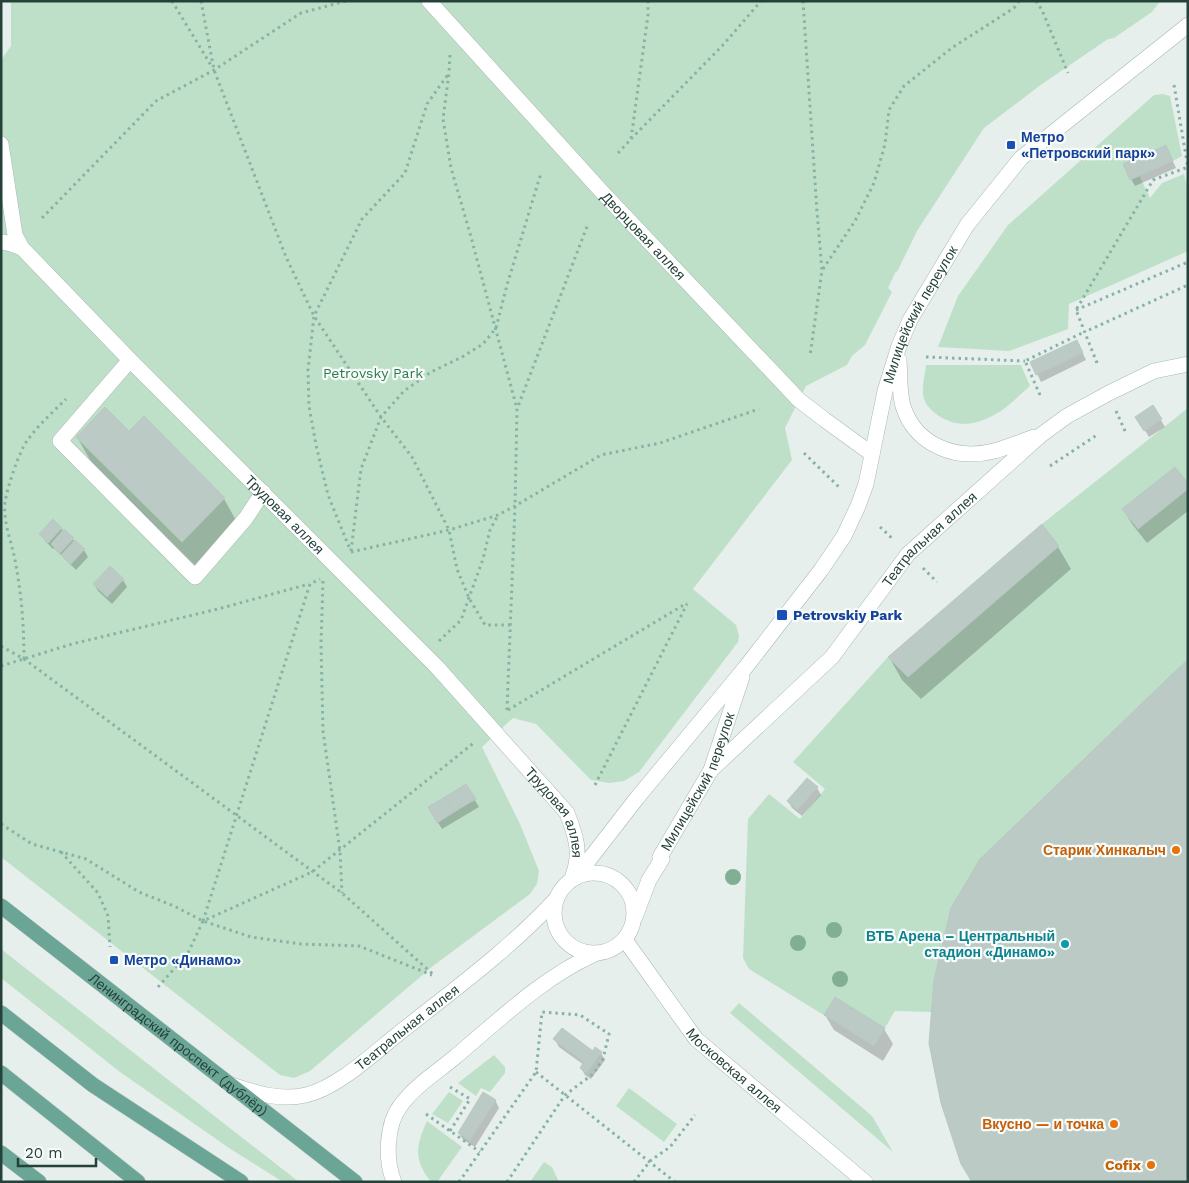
<svg xmlns="http://www.w3.org/2000/svg" width="1189" height="1183" font-family="'Work Sans',sans-serif">
	<rect width="100%" height="100%" fill="#e6efeb"/>
	<path fill="#bfe0c8" d="M11 1H1160L1152 12 1114 38 1108 39 1042 84 984 128 917 231 897 272 896 271 888 288 892 292 865 345 852 356 847 365 806 386 785 428 792 460 693 589 736 625 739 636 738 642 639 772 624 781 609 783 591 780 536 724 513 718 482 747 520 824 539 871 537 884 530 894 433 966 310 1071 294 1078 280 1075 1 857V60L11 46Z
		M1162 94 1170 96 1182 156 1173 161 1165 145 1123 164 1130 180 1139 175 1150 198 1162 183 1184 174 1188 191V251L1069 304 1068 329 1009 351 938 347 958 296 1008 225 1154 95Z
		M926 365H1021L1030 386C1019 395 1007 409 994 415 975 425 958 428 939 416 933 412 927 407 924 399 921 389 925 375 926 365Z
		M1188 408V1182L961 1164 941 1103 929 1043 932 1012 895 1011 874 1046 749 969 743 958 748 819 769 794 800 819 825 789 793 762 888 657 1042 524Z
		M1 949 299 1182H283L229 1148 120 1072 1 978Z
		M739 1003 872 1116 893 1152 730 1013Z
		M494 1055 505 1067V1073L490 1092 481 1088 476 1096 458 1083Z
		M629 1088 677 1124 664 1142 616 1106Z
		M449 1092 463 1101 448 1123 432 1114Z
		M427 1121 462 1147 437 1182H431C413 1159 416 1146 427 1121Z
		M544 1162 552 1167 559 1182H530Z"/>
	<path fill="#0003" d="M1169 153 1176 168 1135 186 1131 179Z
		M1077 341 1086 360 1041 382 1032 363Z
		M1153 407 1165 427 1149 437 1137 417Z
		M144 418 224 499 241 529 200 570 94 467 77 437 129 433Z
		M1188 484V511L1147 543 1132 524 1123 509Z
		M53 521 84 550 88 557 76 570 54 548 53 549 45 541 41 534Z
		M1058 547 1071 569 921 699 902 680 889 657Z
		M110 568 123 580 127 587 112 604 98 591 94 584Z
		M466 786 479 807 442 829 429 808Z
		M817 788 821 795 802 816 792 808 788 801Z
		M825 1015 884 1029 893 1044 883 1061 834 1030Z
		M555 1040 593 1053H601L605 1060 591 1079 585 1075 581 1068 584 1065 559 1047Z
		M495 1100 499 1108 475 1147 463 1140 459 1133Z"/>
	<path fill="#bbcac4" stroke="#b8c9c2" d="M1166 145 1173 161 1130 180 1123 164Z
		M1077 340 1083 353 1036 375 1030 362Z
		M1153 405 1162 419 1144 431 1135 417Z
		M105 407 129 431 144 416 225 498 182 542 76 437Z
		M1175 467 1188 483V489L1138 529 1122 509Z
		M53 519 62 528 48 543 39 534Z
		M1042 524 1059 546 908 677 888 657Z
		M64 529 74 538 60 553 51 544Z
		M75 540 85 549 71 564 61 555Z
		M110 566 124 579 107 597 93 584Z
		M1188 659V1182H972L961 1164 941 1103 929 1043 934 980 951 908 980 859Z
		M807 778 818 787 797 810 787 801Z
		M466 784 476 799 454 812 445 797Z
		M445 797 454 812 437 823 428 807Z
		M835 997 885 1028 874 1046 824 1015Z
		M562 1028 593 1051 595 1047 602 1052 586 1073 580 1068 584 1062 553 1039Z
		M483 1092 496 1100 470 1140 458 1133Z"/>
	<g fill="none" stroke-linecap="round" stroke-linejoin="round">
		<defs>
			<g id="minor">
				<path id="s1" d="M429 1 603 193 799 400 825 420 872 454"/>
				<path id="s2" d="M1 144 15 235 22 248 130 360 437 667 567 813C575 834 582 853 573 875"/>
				<path d="M1 242 8 243 22 248"/>
				<path d="M130 360 60 441 195 577 246 518 263 492"/>
				<path d="M899 360C900 375 899 392 903 406 915 445 956 461 994 451 1008 447 1021 442 1034 437"/>
				<path id="s3" d="M711 770 832 657 908 554 1041 435 1067 416 1109 393 1154 371 1188 364"/>
				<circle cx="594" cy="913" r="40"/>
				<path id="s4" d="M575 878 637 798 745 668 821 570 844 536 858 506 866 484 885 391 899 346 910 320 967 225 1021 158 1188 25"/>
				<path id="s5" d="M635 917 649 880 662 859 660 857 711 770 742 677"/>
				<path id="s6" d="M625 940 696 1039 865 1182"/>
				<path id="s7" d="M232 1085C256 1093 280 1101 306 1095 337 1088 373 1054 398 1034 452 991 509 950 557 898"/>
				<path d="M394 1182C385 1160 386 1124 401 1105 415 1086 437 1072 455 1057 498 1021 543 977 595 954"/>
			</g>
			<g id="major">
				<path id="s8" d="M1 906 355 1182"/>
				<path d="M1 1013 93 1085 241 1182"/>
				<path d="M1 1073 138 1182"/>
				<path d="M1 1153 39 1182"/>
			</g>
		</defs>
		<use href="#minor" stroke="#a8b8b2" stroke-width="16"/>
		<use href="#major" stroke="#c2cac8" stroke-width="16"/>
		<path stroke="#86b3a5" stroke-width="3" stroke-dasharray="2.5 4" stroke-linecap="butt" d="M172 1 212 67
			M201 1 214 70 286 257 314 316 381 417 412 457 449 530 457 569 469 598 485 625H511
			M803 1 817 212 822 270 810 356
			M1036 1 1042 10 1068 73
			M450 55 449 73 443 119 451 168 471 237 517 409
			M1174 85 1188 168
			M631 139 723 45 761 1
			M618 153 631 139 648 15V1
			M42 218 156 101 214 70 301 13 346 1
			M823 269 855 221 874 183 885 144 889 110 904 86 953 47 1014 8 1019 1
			M1076 310 1188 262
			M1089 330 1188 285
			M926 357 1025 361
			M1097 363 1076 310 1153 180 1188 167
			M1040 395 1025 361 1084 332
			M1116 411 1126 433
			M804 453 840 488
			M1050 466 1097 435
			M880 527 894 540
			M349 547 328 495 316 445 309 406 308 370 314 316 362 219 405 173 427 104 449 73
			M351 551 361 469 381 417 404 391 431 372 462 357 483 344 496 328 507 285 541 173
			M351 552 449 530 498 515 515 506 601 455 660 443 759 409
			M923 568 937 582
			M323 581 321 644 323 731 340 851 342 893
			M439 641 461 620 483 559 490 530 498 515
			M1 646 24 659 342 893 435 976
			M24 659C24 624 21 589 14 555 10 538 3 520 5 502 7 488 19 452 27 441 38 425 53 412 66 399
			M1 666 72 644 218 609 309 584
			M507 710 515 506 517 409 588 224
			M508 710 687 603
			M595 785 687 604
			M1 824 32 844 86 859 139 892 174 906 203 921 251 937 301 944 359 946 432 975
			M61 852 98 893 108 916 110 947
			M203 921 310 584 320 579
			M158 987 188 953 203 921 312 872 475 742
			M536 1072 675 1182
			M450 1087 470 1099 450 1131
			M426 1114 480 1152
			M459 1182 536 1072 542 1012 580 1015 609 1034
			M507 1182 565 1095 593 1074 603 1059 609 1034 612 1030
			M634 1182 650 1161 670 1147 695 1115"/>
		<use href="#minor" stroke="#fff" stroke-width="15"/>
		<use href="#major" stroke="#6aa596" stroke-width="15"/>
	</g>
	<g fill="#80af93">
		<circle cx="733" cy="877" r="8"/>
		<circle cx="834" cy="930" r="8"/>
		<circle cx="798" cy="943" r="8"/>
		<circle cx="840" cy="979" r="8"/>
	</g>
	<g fill="#1a4fb4" stroke="#f7fbf9" stroke-width="2">
		<rect x="1006" y="140" width="10" height="10" rx="2.5"/>
		<rect x="776" y="609" width="12" height="12" rx="2.5"/>
		<rect x="109" y="955" width="10" height="10" rx="2.5"/>
	</g>
	<g fill="#e8710a" stroke="#f7fbf9" stroke-width="2">
		<circle cx="1176" cy="850" r="5"/>
		<circle cx="1114" cy="1124" r="5"/>
		<circle cx="1151" cy="1165" r="5"/>
	</g>
	<circle fill="#0f9aa8" stroke="#f7fbf9" stroke-width="2" cx="1065" cy="944" r="5"/>
	<g text-anchor="middle" dominant-baseline="central" stroke-width="4.5" stroke-linejoin="round" paint-order="stroke">
		<g font-size="14" font-weight="bold" fill="#164399" stroke="#f7fbf9" text-anchor="start">
			<text x="1021" y="137">Метро<tspan x="1021" dy="16">«Петровский парк»</tspan></text>
			<text x="793" y="615">Petrovskiy Park</text>
			<text x="124" y="960">Метро «Динамо»</text>
		</g>
		<g font-size="14" fill="#24423a" stroke="#f7fbf9">
			<text stroke="none"><textPath href="#s1" startOffset="318">Дворцовая аллея</textPath></text>
			<text stroke="none"><textPath href="#s4" startOffset="671">Милицейский переулок</textPath></text>
			<text stroke="none"><textPath href="#s2" startOffset="481">Трудовая аллея</textPath></text>
			<text stroke="none"><textPath href="#s3" startOffset="319">Театральная аллея</textPath></text>
			<text stroke="none"><textPath href="#s5" startOffset="152">Милицейский переулок</textPath></text>
			<text stroke="none"><textPath href="#s2" startOffset="886">Трудовая аллея</textPath></text>
			<text stroke="none"><textPath href="#s7" startOffset="198">Театральная аллея</textPath></text>
			<text stroke="none"><textPath href="#s8" startOffset="225">Ленинградский проспект (дублёр)</textPath></text>
			<text stroke="none"><textPath href="#s6" startOffset="171">Московская аллея</textPath></text>
		</g>
		<g font-size="14" fill="#2d7a4b" stroke="#f7fbf9">
			<text x="373" y="373">Petrovsky Park</text>
		</g>
		<g font-size="14" font-weight="bold" fill="#c56008" stroke="#f7fbf9" text-anchor="end">
			<text x="1166" y="850">Старик Хинкалыч</text>
			<text x="1104" y="1124">Вкусно — и точка</text>
			<text x="1141" y="1165">Cofix</text>
		</g>
		<g font-size="14" font-weight="bold" fill="#0d838f" stroke="#f7fbf9" text-anchor="end">
			<text x="1055" y="936">ВТБ Арена – Центральный<tspan x="1055" dy="16">стадион «Динамо»</tspan></text>
		</g>
	</g>
	<rect width="1189" height="1183" fill="none" stroke="#24423a" stroke-width="5"/>
	<path d="M18 1158v8h78v-8" fill="none" stroke="#24423a" stroke-width="2.5"/>
	<text x="25" y="1158" font-size="15" fill="#24423a" stroke="#f7fbf9" stroke-width="4" paint-order="stroke">20 m</text>
</svg>
